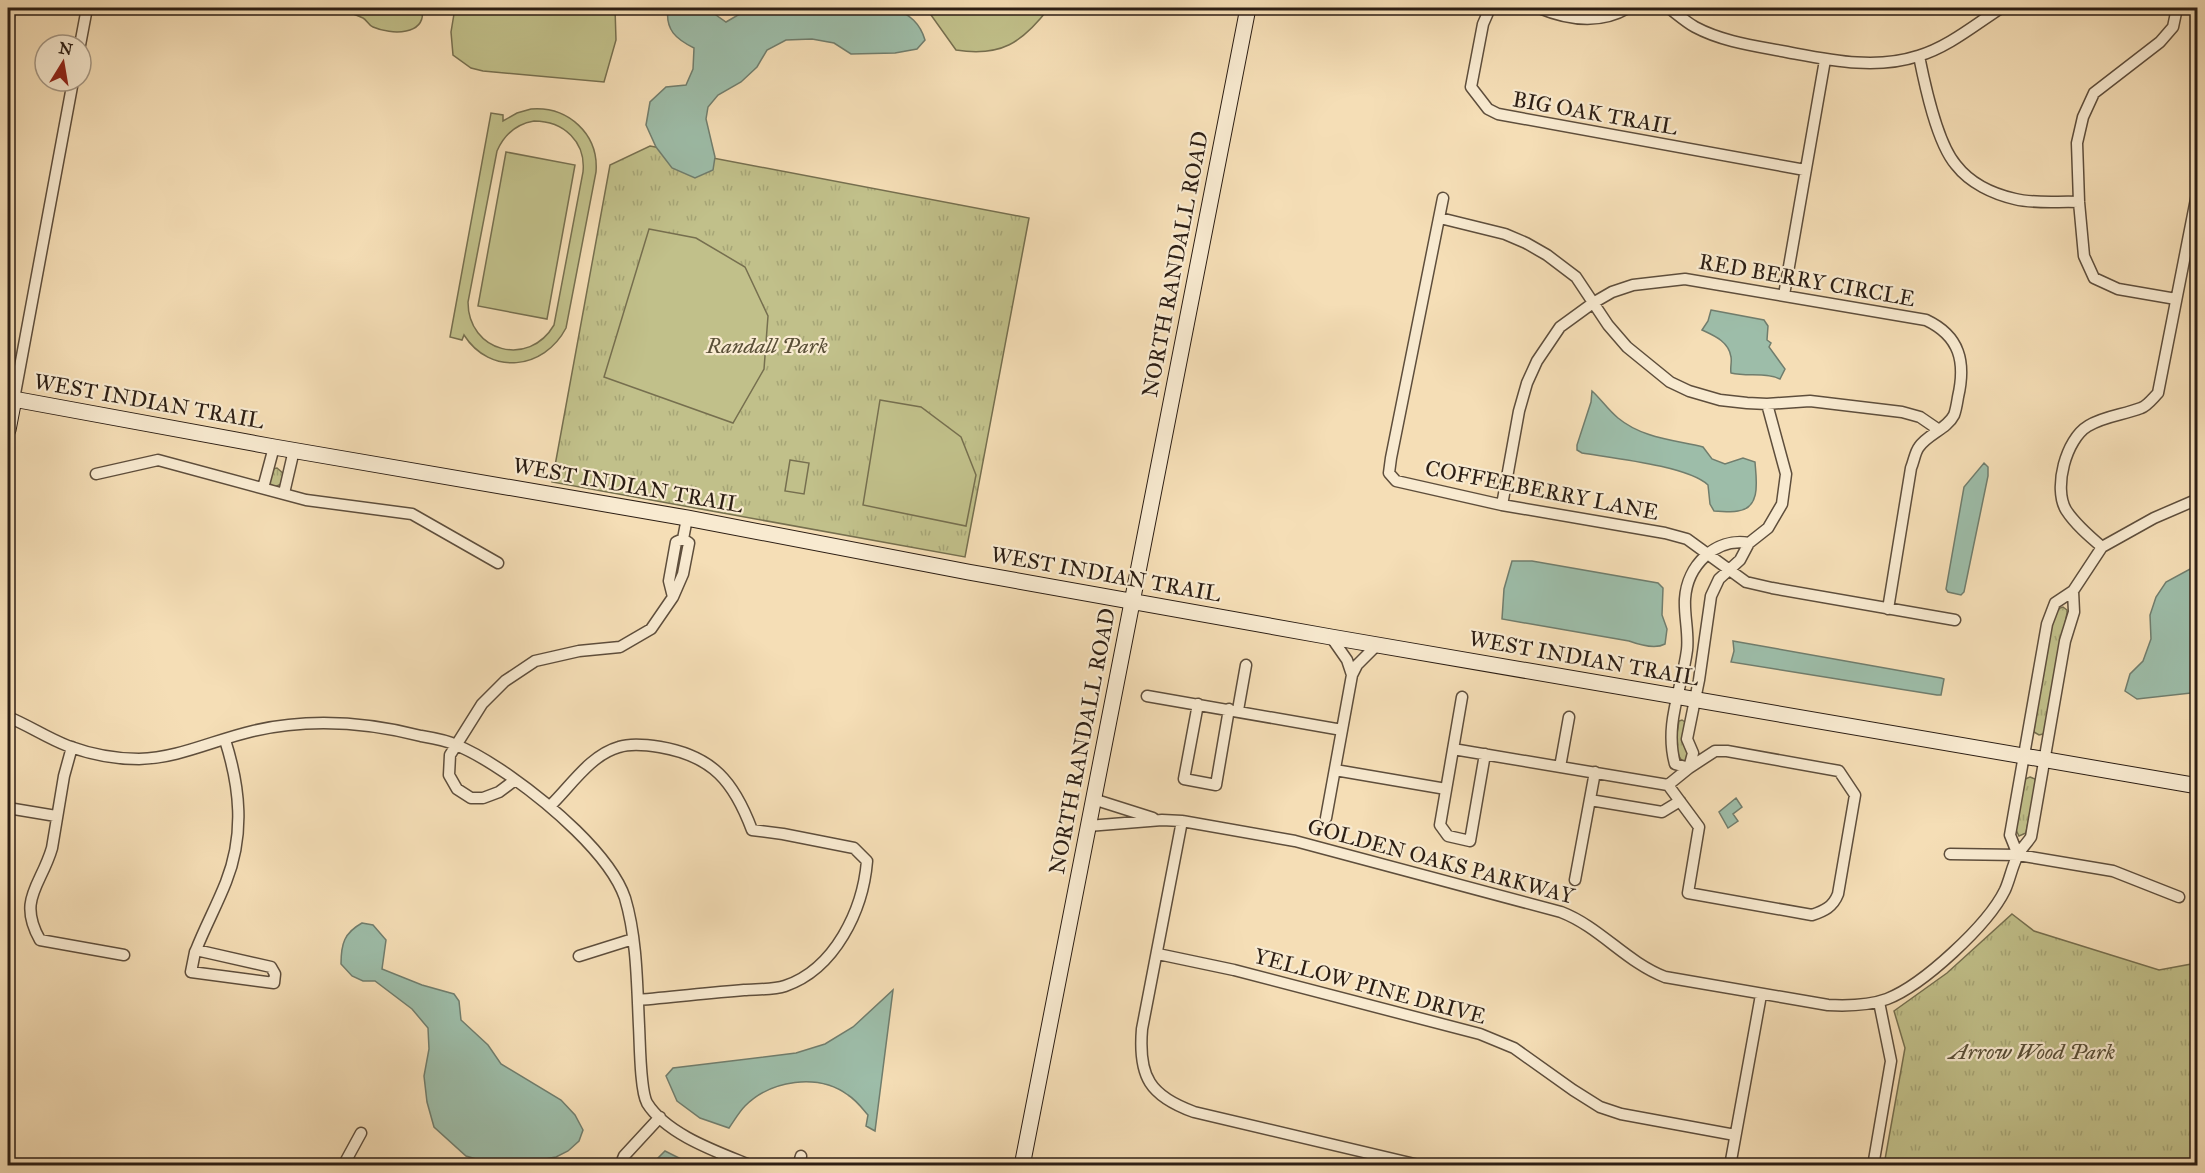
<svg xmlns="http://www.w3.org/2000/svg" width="2205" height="1173" font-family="'IM FELL Great Primer',serif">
	<defs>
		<pattern id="grass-tufts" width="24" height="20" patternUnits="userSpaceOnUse" patternTransform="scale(1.5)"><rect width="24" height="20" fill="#c1c08a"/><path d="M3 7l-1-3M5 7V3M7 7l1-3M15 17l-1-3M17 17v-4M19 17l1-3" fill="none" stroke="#a6a576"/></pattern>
	</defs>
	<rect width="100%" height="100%" fill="#f5deb6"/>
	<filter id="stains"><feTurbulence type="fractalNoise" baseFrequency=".00333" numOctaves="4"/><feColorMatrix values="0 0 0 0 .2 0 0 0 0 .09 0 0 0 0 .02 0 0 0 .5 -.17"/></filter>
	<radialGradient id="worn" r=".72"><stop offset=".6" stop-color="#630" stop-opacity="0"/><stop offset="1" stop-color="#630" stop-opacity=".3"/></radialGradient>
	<path fill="url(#grass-tufts)" stroke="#766f4f" stroke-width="1.5" d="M650 146 1029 218 965 557 552 482 610 165Z
		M277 468 284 474 281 484 275 487 268 482 272 469Z
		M2063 607 2067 610V613L2045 731 2043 734 2039 735 2034 732C2037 694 2045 645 2057 609Z
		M1682 720 1685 722 1682 741 1689 756 1686 762 1682 761C1673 749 1677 735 1679 721Z
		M2030 777 2035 779 2036 782 2026 833 2019 836 2016 830 2025 779Z
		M2012 914 2034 931 2159 970 2197 963V1165H1884L1905 1048 1894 1011 1947 973Z"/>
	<path fill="#c1c08a" stroke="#766f4f" stroke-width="1.5" fill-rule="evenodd" d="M331 8H422C427 36 391 35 373 27 368 25 367 20 363 18 353 13 341 11 331 8Z
		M455 8H615L616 40 604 82 483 71 471 68 453 55 451 32Z
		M926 8H1049C1022 43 1001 57 956 50Z
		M531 109C568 106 599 134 596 172L566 328C544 370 490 376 464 335L462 340 450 337 491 113 503 115V121L517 113ZM534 121C564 121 586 142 583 172L554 325C529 368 468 352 468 302L497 151C504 135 516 124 534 121Z
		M506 152 575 165 547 319 478 306Z
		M649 229 696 238 745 267 768 316 764 369 733 423 604 377Z
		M880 400 921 407 961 437 976 475 966 526 863 505Z
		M790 460 809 463 804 494 785 491Z"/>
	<path fill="#9dbda9" stroke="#707d6d" stroke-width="1.5" d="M227 8H268C255 17 241 15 227 8Z
		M668 8H710L716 15 726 22 750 8H894C910 15 920 23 925 40L917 49 895 53 851 54 834 43 812 39 786 40 767 50 757 67 741 82 718 95 708 107 706 119 715 157 713 170 695 178 672 168 656 147 646 125 650 102 666 87 686 85 693 69 694 48C676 39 665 30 668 8Z
		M1711 310 1764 320 1768 326 1767 340 1771 343 1769 347 1785 369 1780 379C1766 372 1747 377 1731 373 1730 367 1732 362 1731 357 1729 342 1715 336 1702 330L1708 321Z
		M1592 391C1601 399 1608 410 1618 418 1642 438 1674 440 1703 447L1712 459 1725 464 1743 458 1755 462C1756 478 1762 508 1738 511 1731 513 1722 511 1714 511L1710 504 1708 485C1688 466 1612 458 1582 453L1577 450V445L1591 402Z
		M1984 463 1988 467V476L1964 592 1961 595 1948 592 1946 589 1964 487Z
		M1512 561H1532L1658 583 1663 588 1662 615 1667 629 1665 644C1656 649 1640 645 1629 641L1502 619 1504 589Z
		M2190 569 2197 570V696L2191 693 2137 699 2125 691 2130 674 2143 661 2151 639 2150 615 2156 597 2166 582Z
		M1733 641 1941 678 1944 679 1941 695H1937L1731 662 1734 651Z
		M1736 798 1742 807 1733 814 1738 821 1728 828 1719 812Z
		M362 923 373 925 386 940 382 969 422 985 454 994 459 1001 461 1020 488 1045 501 1064 561 1100 575 1115 583 1130 579 1141 568 1151 556 1157 533 1161 517 1160 503 1163 486 1162 466 1156 434 1127 427 1102 424 1076 429 1049 428 1028 412 1009 375 981H363L352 976 341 964C341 944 344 933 362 923Z
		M893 990 875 1131 866 1126 868 1115C862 1108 856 1100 848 1095 818 1073 771 1080 745 1106 739 1112 734 1121 729 1128L700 1118 677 1101 666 1076 673 1068 796 1053 825 1044 853 1027Z
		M665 1151 693 1165H651Z"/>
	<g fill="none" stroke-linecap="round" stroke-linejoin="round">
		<defs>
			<path id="street" d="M1490 8 1483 24 1471 87 1488 109 1498 114 1805 170
				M1539 8C1568 20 1599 25 1628 8
				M1669 8C1677 14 1686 22 1695 27 1723 42 1756 46 1787 52 1830 60 1875 70 1918 56 1947 48 1976 24 2001 8
				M8 22 10 8
				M80 45 87 8
				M1919 56C1925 86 1937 143 1956 165 1970 183 1993 194 2015 199 2035 204 2059 201 2079 202
				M1443 198 1391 458 1389 473 1396 481 1502 505 1665 533 1687 539 1746 582 1772 588 1955 620
				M1440 218 1505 234 1526 243 1547 255 1576 277 1608 325 1627 347 1670 382 1689 391 1720 400 1747 403 1767 404 1810 401 1902 412 1920 417 1939 430
				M1784 295 1825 60
				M2176 299 2118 289 2094 278 2084 256 2079 202 2077 143 2083 117 2094 93 2160 42 2173 27 2177 8
				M14 399 73 81
				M96 474 158 460 306 500 412 514 498 563
				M263 488 274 447
				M284 493 294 450
				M1502 505 1519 411 1527 383 1537 361 1560 327 1593 303 1612 292 1633 285 1685 279 1926 320C1960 336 1966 362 1958 397 1957 403 1956 410 1954 415 1947 429 1928 434 1919 447 1915 452 1914 461 1911 468L1888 609
				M2102 547C2089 536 2075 524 2066 510 2053 488 2066 439 2088 426 2104 416 2123 415 2141 408 2147 406 2153 398 2158 393L2198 189
				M673 597 669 581 676 542 683 539
				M1331 637 1347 660 1352 675
				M1147 696 1342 730
				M1462 697 1440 825 1448 836 1470 841 1485 754
				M1198 704 1184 779 1216 785 1229 709
				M1238 710 1246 665
				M8 717C28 725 47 738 68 746 90 754 115 759 139 759 179 758 214 740 253 731 309 718 366 722 421 736 433 738 446 740 456 745 474 752 494 765 510 776 547 802 610 854 625 898 637 938 637 985 639 1026 640 1043 640 1090 647 1103 667 1135 718 1152 752 1166
				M72 747 64 776 52 848C41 886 17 899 40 940L124 955
				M1453 749 1668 785
				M1715 751H1727L1839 771 1855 795 1838 894C1833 907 1824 911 1812 915L1688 893 1699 827 1668 785 1689 768Z
				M1560 767 1569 717
				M1689 768 1693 753 1687 739 1699 680 1711 596 1719 579 1740 560 1749 543 1768 528 1782 504 1786 474 1767 404
				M1689 768 1675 764C1664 724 1682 689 1687 650 1689 633 1684 616 1685 599 1687 566 1715 537 1749 543
				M1335 770 1446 789
				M515 780 499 792 483 798H471L457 789 449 775 450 755 482 704 505 681 535 661 579 651 620 647 651 629 673 597 683 574 689 543 683 539 687 518
				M1093 799 1153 818
				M1590 800 1662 812 1680 801
				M550 806C570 787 590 755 619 747 631 743 648 745 660 747 713 756 734 782 752 830L783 834 854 848 867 861C863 910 835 969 785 986 773 990 756 989 744 990 708 993 673 997 638 1000
				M8 808 56 816
				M1326 818 1352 675 1357 665 1377 645
				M1182 821 1142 1029C1138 1077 1150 1096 1194 1112L1423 1166
				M1088 826 1162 820 1182 821 1295 841 1561 912C1600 927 1626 962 1665 977L1828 1005C1847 1006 1868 1006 1887 999 1923 985 1988 925 2005 890 2010 879 2012 866 2018 855 2021 849 2027 843 2031 837L2065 641 2074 612 2073 591
				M1950 854 2018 855 2113 871 2179 897
				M2018 855 2010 835 2047 624 2055 603 2073 591 2102 547 2154 518 2198 499
				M1575 880 1595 772
				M196 950 271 967 275 974 274 983 191 972 195 952 196 950C205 927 217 905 226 882 245 834 240 787 225 740
				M1158 954 1234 970 1480 1034 1514 1048 1573 1090 1600 1107 1621 1114 1735 1135
				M579 956 633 939
				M343 1166 361 1133
				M620 1166 624 1156 660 1117
				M798 1166 801 1156
				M1730 1166 1761 995
				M1873 1166 1891 1061 1879 1002"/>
			<path id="secondary" d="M8 398 274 447 687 518 968 572 1331 637 2198 786
				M8 430 14 399
				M1022 1166 1248 8"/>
		</defs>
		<use href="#street" stroke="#5e4e3c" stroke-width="13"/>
		<use href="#secondary" stroke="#2c1e14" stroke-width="17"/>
		<use href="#street" stroke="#f8ead0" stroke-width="10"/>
		<use href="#secondary" stroke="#f8ead0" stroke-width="15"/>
	</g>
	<g text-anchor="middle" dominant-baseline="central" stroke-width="4.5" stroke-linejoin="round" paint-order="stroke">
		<g font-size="22" fill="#2c1e14" stroke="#f8ead0">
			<text transform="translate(1595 113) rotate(10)">BIG OAK TRAIL</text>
			<text transform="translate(1175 264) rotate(-79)">NORTH RANDALL ROAD</text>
			<text transform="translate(1807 280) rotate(10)">RED BERRY CIRCLE</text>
			<text transform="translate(149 401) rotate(10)">WEST INDIAN TRAIL</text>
			<text transform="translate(628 485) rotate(10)">WEST INDIAN TRAIL</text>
			<text transform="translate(1542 490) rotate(11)">COFFEEBERRY LANE</text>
			<text transform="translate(1106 574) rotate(10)">WEST INDIAN TRAIL</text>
			<text transform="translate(1584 658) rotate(10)">WEST INDIAN TRAIL</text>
			<text transform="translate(1082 741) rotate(-79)">NORTH RANDALL ROAD</text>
			<text transform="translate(1441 861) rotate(15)">GOLDEN OAKS PARKWAY</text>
			<text transform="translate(1370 986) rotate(15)">YELLOW PINE DRIVE</text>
		</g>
		<g font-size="22" font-style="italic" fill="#594f37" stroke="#f8ead0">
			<text x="767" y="345">Randall Park</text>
			<text x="2032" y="1051">Arrow Wood Park</text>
		</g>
	</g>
	<rect width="2205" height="1173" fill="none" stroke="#f5deb6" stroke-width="30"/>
	<rect x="9" y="9" width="2187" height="1155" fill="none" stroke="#2c1e14" stroke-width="3"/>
	<rect x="15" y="15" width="2175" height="1143" fill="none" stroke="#2c1e14" stroke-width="1.5"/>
	<g transform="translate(63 63) rotate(11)"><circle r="28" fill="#f8ead0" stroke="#a69885" stroke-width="1.5"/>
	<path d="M0-4.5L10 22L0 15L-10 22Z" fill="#8f2418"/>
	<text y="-9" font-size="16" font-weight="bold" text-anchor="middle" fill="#2c1e14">N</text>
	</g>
	<rect width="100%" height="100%" filter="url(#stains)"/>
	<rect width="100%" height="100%" fill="url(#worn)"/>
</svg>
